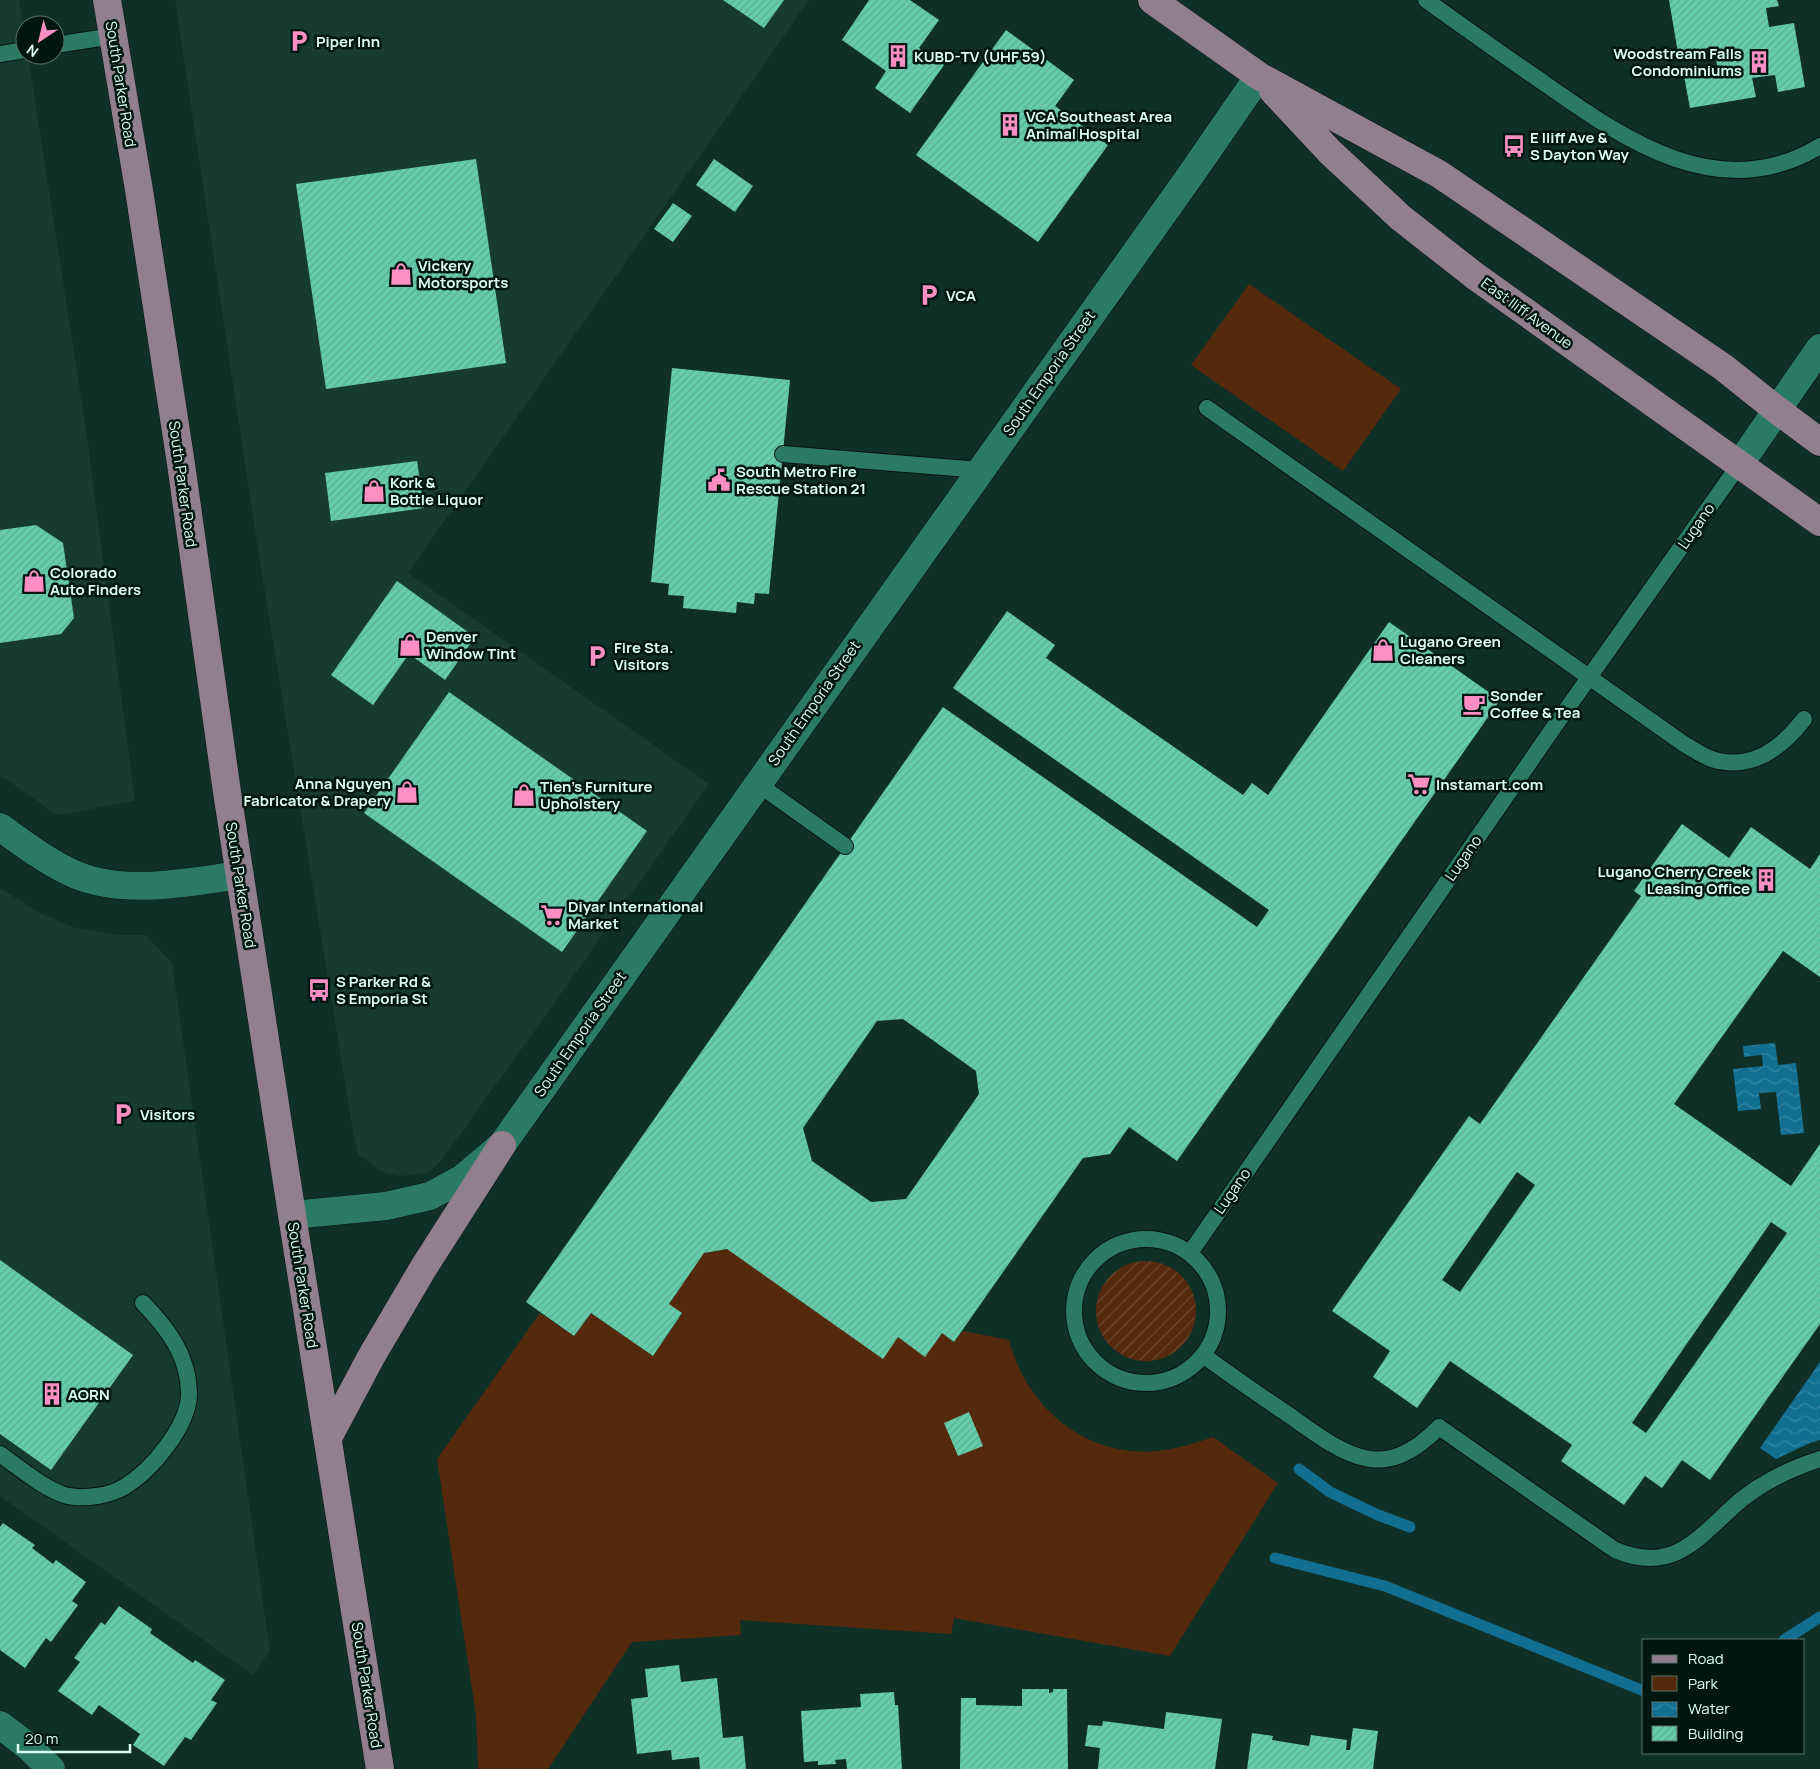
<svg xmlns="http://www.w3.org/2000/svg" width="1820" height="1769" font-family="Manrope,sans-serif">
	<defs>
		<pattern id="garden-furrows" width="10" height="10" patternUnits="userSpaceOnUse" patternTransform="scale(1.25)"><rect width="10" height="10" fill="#55290c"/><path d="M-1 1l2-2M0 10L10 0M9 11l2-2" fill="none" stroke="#6d4930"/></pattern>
		<pattern id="water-waves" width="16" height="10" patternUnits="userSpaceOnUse" patternTransform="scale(1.25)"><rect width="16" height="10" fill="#126f92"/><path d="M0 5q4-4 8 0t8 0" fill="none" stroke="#3485a2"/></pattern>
		<pattern id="building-hatch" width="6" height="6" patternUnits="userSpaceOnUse" patternTransform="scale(1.25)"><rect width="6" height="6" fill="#66cdac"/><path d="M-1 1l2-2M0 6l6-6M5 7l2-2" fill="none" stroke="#5dad93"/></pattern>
	</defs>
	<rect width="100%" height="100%" fill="#0f3026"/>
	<path fill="#163b2f" d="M0 0H19L25 36V55H28L85 423 135 801 57 815 0 775Z
		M175 0H809L408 573 709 784 541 1022 440 1162 429 1172 414 1175 397 1176 381 1171 358 1154 353 1132 257 543Z
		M0 888 40 913 73 927 117 935H146L172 963 270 1651 253 1675 0 1496Z"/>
	<path fill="#55290c" d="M1249 284 1401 389 1343 471 1191 365Z
		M727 1249 898 1337 925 1356 942 1333 954 1342 963 1331 1009 1340C1026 1407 1086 1458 1158 1451 1177 1449 1195 1443 1213 1437L1278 1483 1170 1656 954 1618 951 1634 740 1620 741 1635 632 1642 548 1769H478L476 1715 437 1459 540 1313 574 1336 591 1313 653 1356 682 1314 669 1304 704 1253Z"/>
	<path fill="url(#garden-furrows)" d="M1096 1311a50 50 0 1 1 100 0a50 50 0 1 1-100 0Z"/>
	<path fill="url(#water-waves)" d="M1775 1043 1778 1065 1796 1063 1804 1133 1781 1135 1776 1092 1759 1093 1761 1109 1738 1111 1733 1069 1763 1066 1762 1055 1744 1057 1743 1046Z
		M1820 1362V1440L1810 1443 1776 1459 1760 1448Z"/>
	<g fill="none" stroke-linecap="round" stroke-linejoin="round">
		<path stroke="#126f92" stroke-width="11" d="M1299 1469 1330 1492 1378 1515 1410 1527
			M1275 1558 1385 1586 1644 1691
			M1784 1640 1820 1617"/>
	</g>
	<path fill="url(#building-hatch)" fill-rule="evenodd" d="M723 0H784L764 28Z
		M869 0H910L939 20 919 48 944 65 910 113 875 88 886 71 842 40Z
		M1669 0H1777L1779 6 1766 8 1769 27 1794 23 1805 87 1778 92 1775 75 1752 78 1756 97 1690 108 1684 76 1718 70 1714 47 1678 53Z
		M1006 30 1074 80 1055 106 1108 145 1038 242 916 155Z
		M476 159 506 363 326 389 296 184Z
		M714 159 753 186 735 212 696 185Z
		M673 203 692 216 673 242 654 229Z
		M672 368 790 380 769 594 755 593 754 604 737 602 736 613 683 608 684 596 668 595 669 584 651 582Z
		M417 461 424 508 331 521 325 473Z
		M36 525 63 543 74 618 61 634 0 643V530Z
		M397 581 475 637 445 680 409 654 373 705 331 675Z
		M1007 611 1055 645 1046 658 1243 795 1252 783 1268 795 1389 622 1500 700 1177 1161 1129 1127 1110 1154 1083 1158 954 1342 942 1333 925 1357 898 1337 883 1359 727 1249 704 1253 669 1304 682 1313 653 1356 591 1313 574 1336 526 1302 943 707 1257 927 1269 910 953 688ZM903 1019 976 1071 979 1094 906 1199 871 1202 812 1161 803 1128 877 1021Z
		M449 692 647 831 562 952 364 813Z
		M1682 824 1729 858 1751 827 1810 869 1820 854V977L1783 951 1674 1104 1791 1186 1820 1144V1324L1710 1480 1682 1460 1662 1488 1645 1476 1624 1505 1561 1461 1572 1445 1450 1361 1417 1408 1373 1377 1390 1351 1332 1311 1469 1116 1480 1124 1641 896 1634 891ZM1517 1172 1535 1185 1460 1292 1442 1280ZM1771 1222 1787 1233 1646 1433 1632 1423Z
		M0 1260 133 1355 51 1470 0 1434Z
		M969 1412 983 1446 958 1456 944 1423Z
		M3 1523 35 1545 32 1548 53 1564 56 1560 86 1582 72 1601 78 1605 51 1642 46 1638 25 1668 0 1650V1527Z
		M119 1606 152 1629 150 1633 193 1663 195 1660 225 1680 211 1700 217 1703 191 1740 185 1737 164 1766 133 1745 140 1734 99 1705 92 1715 58 1691 80 1662 74 1658 101 1622 105 1625Z
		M679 1665 681 1682 717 1678 723 1738 743 1736 746 1769H700L699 1757 672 1760 671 1750 637 1754 631 1699 648 1697 645 1669Z
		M1022 1689H1049V1693L1053 1692V1689H1067L1068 1769H960L961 1698H976V1705L1022 1706Z
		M894 1692 895 1705H898L902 1769H847L846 1759 835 1760 836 1764 818 1765V1761L804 1762 801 1711 861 1707 860 1694Z
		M1166 1712 1222 1719 1215 1769H1098L1100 1748 1085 1746 1088 1725 1102 1726 1103 1721 1164 1729Z
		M1353 1728 1378 1731 1373 1769H1247L1252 1733 1273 1736 1272 1740 1309 1746 1311 1735 1347 1740 1346 1750H1350Z"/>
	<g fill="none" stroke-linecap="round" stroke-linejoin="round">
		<defs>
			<path id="lane" d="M1426 0C1465 28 1504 56 1544 83 1625 140 1720 207 1820 146
				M55 45 113 36
				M0 54 25 50
				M1207 408 1684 744C1695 750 1706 759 1719 761 1755 769 1784 745 1804 719
				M783 454 980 470
				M758 784 845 846
				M1074 1311a72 72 0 1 1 144 0a72 72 0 1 1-144 0Z
				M1190 1253 1554 727 1739 465
				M1204 1356C1232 1376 1260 1396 1289 1415 1344 1454 1382 1486 1439 1427L1615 1550C1677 1576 1700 1534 1742 1499 1765 1481 1792 1468 1820 1459
				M0 1454C18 1467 47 1491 68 1496 86 1499 109 1496 124 1487 151 1471 190 1425 189 1392 188 1355 168 1329 143 1303"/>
			<path id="street" d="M1739 465 1820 348
				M0 827C24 844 47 862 74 874 125 896 187 882 240 875
				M292 1215 386 1206 430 1196 463 1178 502 1145 1192 173 1259 76
				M0 1725 29 1747 51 1769"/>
			<path id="primary" d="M107 0 139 190 181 464 227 792 292 1215 380 1769
				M1152 0 1259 76 1439 174 1723 367 1777 410 1820 442
				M1273 91 1330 152 1401 218 1475 276 1820 522
				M328 1438 371 1357 424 1267 502 1145"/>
		</defs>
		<use href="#lane" stroke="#081510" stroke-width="18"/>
		<use href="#street" stroke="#081510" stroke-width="29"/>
		<use href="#primary" stroke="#081510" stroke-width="29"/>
		<use href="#lane" stroke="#2b7b64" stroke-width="16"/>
		<use href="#street" stroke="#2b7b64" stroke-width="28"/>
		<use href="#primary" stroke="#917f8e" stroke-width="28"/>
	</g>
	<defs>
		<symbol id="parking-bare" viewBox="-9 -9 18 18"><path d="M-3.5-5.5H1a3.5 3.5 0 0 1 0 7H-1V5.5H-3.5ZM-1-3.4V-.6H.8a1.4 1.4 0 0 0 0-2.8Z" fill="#fb8fc4" stroke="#021610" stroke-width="2.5" paint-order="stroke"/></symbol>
		<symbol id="building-bare" viewBox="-9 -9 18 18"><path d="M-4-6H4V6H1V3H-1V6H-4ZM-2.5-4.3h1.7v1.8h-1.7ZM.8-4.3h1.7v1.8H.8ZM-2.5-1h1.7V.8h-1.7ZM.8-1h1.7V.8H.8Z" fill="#fb8fc4" stroke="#021610" stroke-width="2.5" paint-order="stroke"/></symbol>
		<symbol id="bus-bare" viewBox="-9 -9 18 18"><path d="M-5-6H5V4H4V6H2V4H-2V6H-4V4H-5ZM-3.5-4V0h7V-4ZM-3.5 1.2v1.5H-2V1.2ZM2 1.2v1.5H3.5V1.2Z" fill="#fb8fc4" stroke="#021610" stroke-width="2.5" paint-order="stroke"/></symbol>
		<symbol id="shop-bare" viewBox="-9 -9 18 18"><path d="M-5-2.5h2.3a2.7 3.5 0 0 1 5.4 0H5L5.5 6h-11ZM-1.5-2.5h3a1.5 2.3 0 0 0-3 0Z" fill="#fb8fc4" stroke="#021610" stroke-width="2.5" paint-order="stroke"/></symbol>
		<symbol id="civic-bare" viewBox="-9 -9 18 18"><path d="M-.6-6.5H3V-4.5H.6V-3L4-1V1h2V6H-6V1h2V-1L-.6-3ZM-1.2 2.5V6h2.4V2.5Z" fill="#fb8fc4" stroke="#021610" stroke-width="2.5" paint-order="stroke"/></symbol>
		<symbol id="cafe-bare" viewBox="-9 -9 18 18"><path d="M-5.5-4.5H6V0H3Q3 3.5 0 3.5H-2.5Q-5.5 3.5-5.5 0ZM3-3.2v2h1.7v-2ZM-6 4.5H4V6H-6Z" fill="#fb8fc4" stroke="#021610" stroke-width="2.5" paint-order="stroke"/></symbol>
		<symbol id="supermarket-bare" viewBox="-9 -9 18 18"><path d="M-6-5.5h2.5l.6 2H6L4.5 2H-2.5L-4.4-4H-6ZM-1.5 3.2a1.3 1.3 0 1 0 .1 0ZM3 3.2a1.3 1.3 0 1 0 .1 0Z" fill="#fb8fc4" stroke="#021610" stroke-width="2.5" paint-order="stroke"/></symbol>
	</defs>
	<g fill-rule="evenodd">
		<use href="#parking-bare" x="283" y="25" width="32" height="32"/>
		<use href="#building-bare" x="882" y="40" width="32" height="32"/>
		<use href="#building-bare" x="1743" y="46" width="32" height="32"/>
		<use href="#building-bare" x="994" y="109" width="32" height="32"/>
		<use href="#bus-bare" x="1498" y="130" width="32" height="32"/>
		<use href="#shop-bare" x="385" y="258" width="32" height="32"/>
		<use href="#parking-bare" x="913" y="279" width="32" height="32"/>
		<use href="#civic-bare" x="703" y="464" width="32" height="32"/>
		<use href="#shop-bare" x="358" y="475" width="32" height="32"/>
		<use href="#shop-bare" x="18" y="565" width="32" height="32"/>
		<use href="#shop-bare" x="394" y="629" width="32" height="32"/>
		<use href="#shop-bare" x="1367" y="634" width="32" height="32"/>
		<use href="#parking-bare" x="581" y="640" width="32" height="32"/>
		<use href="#cafe-bare" x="1458" y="688" width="32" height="32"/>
		<use href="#supermarket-bare" x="1403" y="768" width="32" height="32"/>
		<use href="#shop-bare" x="391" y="776" width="32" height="32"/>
		<use href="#shop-bare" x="508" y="779" width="32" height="32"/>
		<use href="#building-bare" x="1750" y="864" width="32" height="32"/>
		<use href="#supermarket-bare" x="536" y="899" width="32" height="32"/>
		<use href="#bus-bare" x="303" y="974" width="32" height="32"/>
		<use href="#parking-bare" x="107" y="1098" width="32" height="32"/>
		<use href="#building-bare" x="36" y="1378" width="32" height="32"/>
	</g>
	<g text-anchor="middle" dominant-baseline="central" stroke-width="5" stroke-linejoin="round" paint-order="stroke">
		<g font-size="15" font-weight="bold" fill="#d9fff1" stroke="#021610" text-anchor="start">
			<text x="316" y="41">Piper Inn</text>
			<text x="1742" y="53" text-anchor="end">Woodstream Falls<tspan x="1742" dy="17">Condominiums</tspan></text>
			<text x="914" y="56">KUBD-TV (UHF 59)</text>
			<text x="1026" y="116">VCA Southeast Area<tspan x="1026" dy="17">Animal Hospital</tspan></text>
			<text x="1530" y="137">E Iliff Ave &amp;<tspan x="1530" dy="17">S Dayton Way</tspan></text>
			<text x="418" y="265">Vickery<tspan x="418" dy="17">Motorsports</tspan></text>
			<text x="946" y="295">VCA</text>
			<text x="736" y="471">South Metro Fire<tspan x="736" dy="17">Rescue Station 21</tspan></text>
			<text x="390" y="482">Kork &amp;<tspan x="390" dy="17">Bottle Liquor</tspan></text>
			<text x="50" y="572">Colorado<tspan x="50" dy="17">Auto Finders</tspan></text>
			<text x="426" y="636">Denver<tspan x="426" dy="17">Window Tint</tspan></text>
			<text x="1400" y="641">Lugano Green<tspan x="1400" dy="17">Cleaners</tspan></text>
			<text x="614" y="647">Fire Sta.<tspan x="614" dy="17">Visitors</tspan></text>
			<text x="1490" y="695">Sonder<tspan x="1490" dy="17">Coffee &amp; Tea</tspan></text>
			<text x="391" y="783" text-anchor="end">Anna Nguyen<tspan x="391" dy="17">Fabricator &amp; Drapery</tspan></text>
			<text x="1436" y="784">Instamart.com</text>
			<text x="540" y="786">Tien's Furniture<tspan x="540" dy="17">Upholstery</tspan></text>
			<text x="1750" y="871" text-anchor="end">Lugano Cherry Creek<tspan x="1750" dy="17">Leasing Office</tspan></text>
			<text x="568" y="906">Diyar International<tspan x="568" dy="17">Market</tspan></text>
			<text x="336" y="981">S Parker Rd &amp;<tspan x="336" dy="17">S Emporia St</tspan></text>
			<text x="140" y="1114">Visitors</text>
			<text x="68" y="1394">AORN</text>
		</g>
		<g font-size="15" fill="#d9fff1" stroke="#021610">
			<text transform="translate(121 84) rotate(81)">South Parker Road</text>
			<text transform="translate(1527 313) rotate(36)">East Iliff Avenue</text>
			<text transform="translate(1049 373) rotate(-55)">South Emporia Street</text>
			<text transform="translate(183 484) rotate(82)">South Parker Road</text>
			<text transform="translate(1696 526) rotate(-55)">Lugano</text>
			<text transform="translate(814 703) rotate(-55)">South Emporia Street</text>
			<text transform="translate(1463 858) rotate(-55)">Lugano</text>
			<text transform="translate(241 885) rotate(81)">South Parker Road</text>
			<text transform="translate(580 1034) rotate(-55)">South Emporia Street</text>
			<text transform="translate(1232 1191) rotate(-55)">Lugano</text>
			<text transform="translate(303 1285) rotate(81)">South Parker Road</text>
			<text transform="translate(367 1685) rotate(81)">South Parker Road</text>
		</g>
	</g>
	<rect x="1642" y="1639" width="162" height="115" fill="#021610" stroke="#58736a"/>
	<rect x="1652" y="1655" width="25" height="8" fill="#917f8e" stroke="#58736a"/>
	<text x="1688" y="1664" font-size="15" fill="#d9fff1">Road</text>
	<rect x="1652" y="1676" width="25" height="15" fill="#55290c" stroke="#58736a"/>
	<text x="1688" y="1689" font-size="15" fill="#d9fff1">Park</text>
	<rect x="1652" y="1702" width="25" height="15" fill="url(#water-waves)" stroke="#58736a"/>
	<text x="1688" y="1714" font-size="15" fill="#d9fff1">Water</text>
	<rect x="1652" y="1726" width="25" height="15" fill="url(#building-hatch)" stroke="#58736a"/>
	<text x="1688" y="1739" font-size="15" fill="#d9fff1">Building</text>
	<g transform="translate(40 40) rotate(215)"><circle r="24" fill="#021610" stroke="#58736a"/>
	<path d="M0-4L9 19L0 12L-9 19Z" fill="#fb8fc4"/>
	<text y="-8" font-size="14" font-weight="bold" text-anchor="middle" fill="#d9fff1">N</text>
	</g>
	<path d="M18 1744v8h112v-8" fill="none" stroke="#d9fff1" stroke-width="2.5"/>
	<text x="25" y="1744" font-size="15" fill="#d9fff1" stroke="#021610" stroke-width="4" paint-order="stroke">20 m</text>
</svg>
